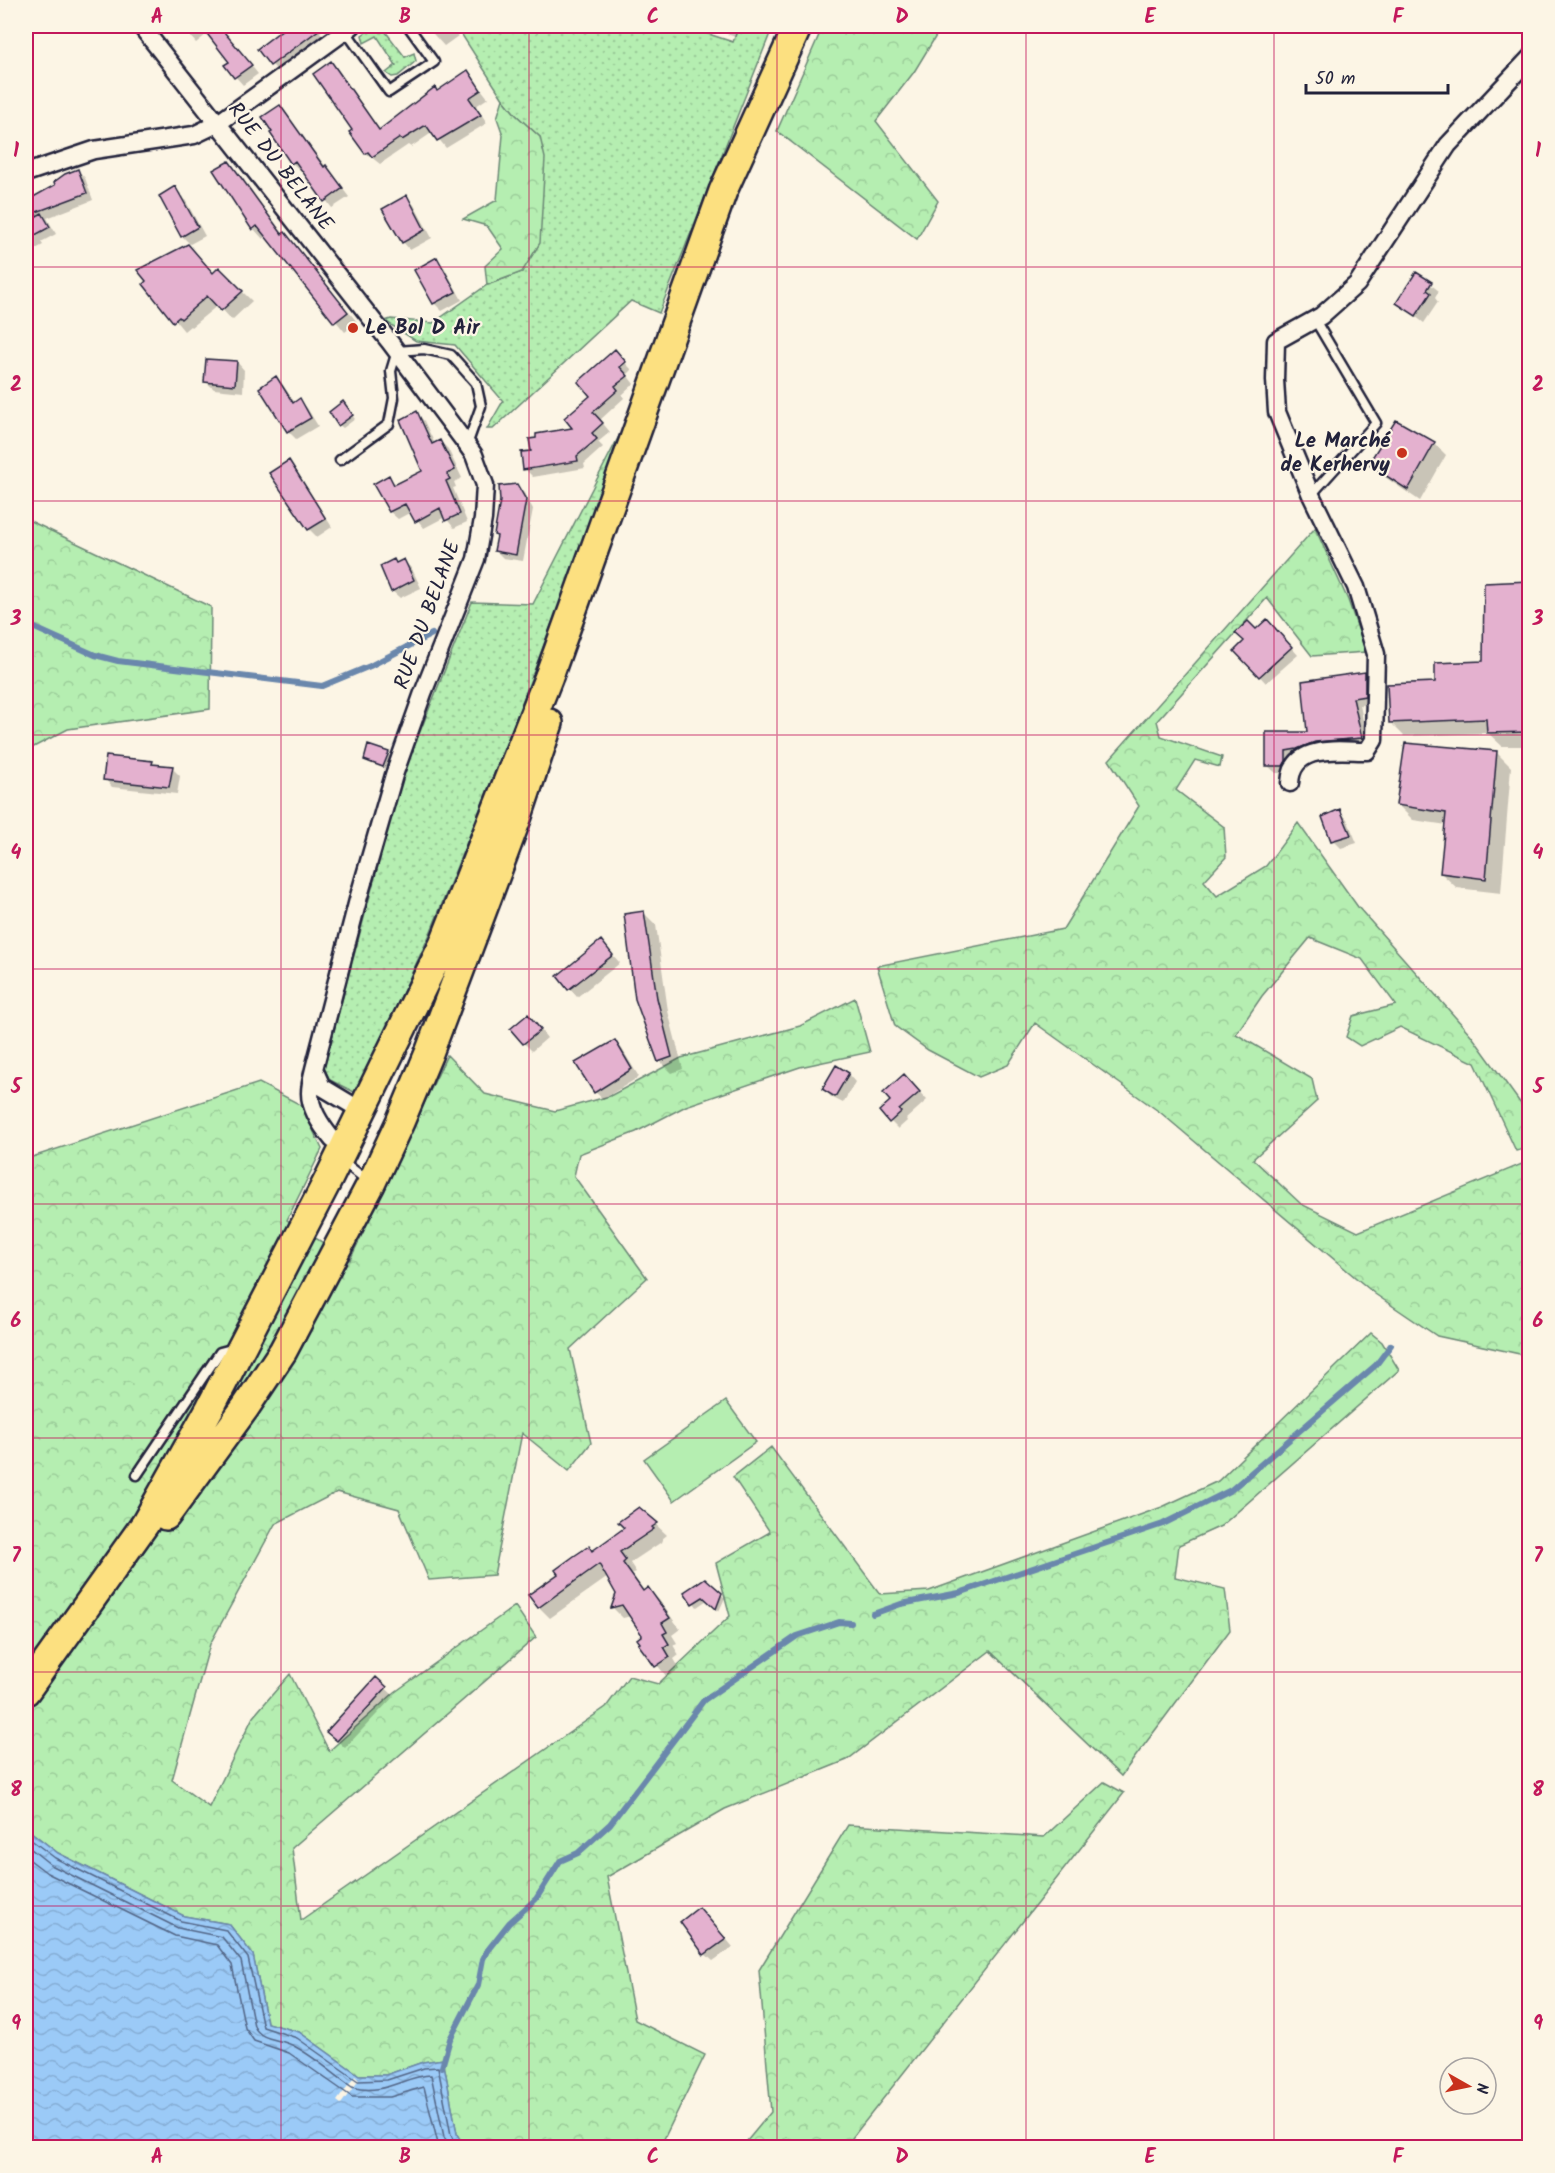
<svg xmlns="http://www.w3.org/2000/svg" width="1555" height="2173" font-family="Kalam,sans-serif">
	<defs>
		<pattern id="grass-dots" width="8" height="8" patternUnits="userSpaceOnUse" patternTransform="scale(1.5)"><rect width="8" height="8" fill="#b5eeb1"/><path d="M2 2h.1M6 6h.1" fill="none" stroke="#9bcc99" stroke-width="1.8" stroke-linecap="round"/></pattern>
		<pattern id="forest-crowns" width="20" height="18" patternUnits="userSpaceOnUse" patternTransform="scale(1.5)"><rect width="20" height="18" fill="#b5eeb1"/><path d="M2 6a3 3 0 1 1 6 0M12 15a3 3 0 1 1 6 0" fill="none" stroke="#9bcc99"/></pattern>
		<pattern id="water-waves" width="16" height="10" patternUnits="userSpaceOnUse" patternTransform="scale(1.5)"><rect width="16" height="10" fill="#9bcaf7"/><path d="M0 5q4-4 8 0t8 0" fill="none" stroke="#85add5"/></pattern>
	</defs>
	<rect width="100%" height="100%" fill="#fcf5e5"/>
	<filter id="ink" filterUnits="userSpaceOnUse"><feTurbulence type="fractalNoise" baseFrequency=".0167" numOctaves="2"/><feDisplacementMap in="SourceGraphic" scale="12" xChannelSelector="R" yChannelSelector="G"/><feConvolveMatrix kernelMatrix="1 2 1 2 8 2 1 2 1" color-interpolation-filters="sRGB"/></filter>
	<g filter="url(#ink)">
		<path fill="url(#grass-dots)" stroke="#6c8876" stroke-width="1.5" d="M375 26H393L385 31 405 57 414 53 416 61 398 76 392 77 386 73 396 65 377 36 364 43 362 35Z
			M466 26H684L733 42 739 26H773L659 313 631 301 493 429H487L503 401 455 345 416 341 385 321 391 319 433 323 487 285 522 272 540 137 516 115 503 99 462 35Z
			M620 434 596 507 509 737 429 936 356 1093 330 1080 324 1068 401 779 472 602 533 604Z"/>
		<path fill="url(#forest-crowns)" stroke="#6c8876" stroke-width="1.5" d="M823 26H942L914 72 876 121 938 201 917 239 777 131Z
			M503 99 516 115 540 137 545 158 540 243 522 272 487 285 485 266 503 249 487 226 463 219 497 200 503 135 497 118Z
			M26 519 211 607 210 709 68 729 26 751Z
			M1315 528 1348 600 1366 652 1312 656 1267 598 1157 721 1161 736 1222 757 1220 767 1195 760 1176 790 1224 827 1226 857 1204 881 1217 896 1266 866 1298 823 1358 907 1471 1035 1529 1115V1148L1516 1151 1475 1063 1400 1027 1360 1046 1346 1037 1353 1016 1396 1005 1362 959 1310 938 1262 996 1236 1034 1312 1079 1317 1101 1253 1159 1301 1204 1358 1232 1529 1161V1356L1437 1336 1375 1294 1161 1113 1035 1023 1008 1065 979 1077 928 1050 895 1026 877 966 1063 929 1139 806 1109 760Z
			M855 998 870 1052 800 1067 686 1106 636 1132 579 1154 574 1176 647 1278 570 1349 591 1443 569 1471 522 1433 494 1575 429 1580 399 1509 337 1492 275 1524 210 1644 172 1780 209 1807 253 1717 290 1674 329 1751 395 1692 515 1606 536 1637 292 1848 301 1920 606 1707 629 1676 658 1684 730 1616 716 1563 770 1532 733 1477 771 1447 880 1594 929 1591 1162 1507 1218 1481 1371 1333 1382 1342 1399 1370 1221 1526 1179 1545 1175 1577 1225 1589 1230 1630 1121 1776 990 1651 847 1760 725 1809 607 1877 635 2020 705 2055 660 2147H464L457 2134 443 2059 423 2062 386 2075H359L299 2032 267 2023 253 1955 229 1924 184 1916 58 1853 26 1828V1159L259 1083 301 1105 322 1149 287 1220 350 1260 447 1055 485 1094 555 1111 610 1096 681 1058 800 1026Z
			M1104 1782 1124 1793 845 2147H742L771 2112 759 1970 848 1825 1044 1837Z"/>
		<path fill="#b5eeb1" stroke="#6c8876" stroke-width="1.5" d="M726 1401 756 1442 674 1501 644 1459Z"/>
		<path fill="url(#water-waves)" stroke="#6b87ac" stroke-width="1.5" d="M26 1828 58 1853 184 1916 229 1924 253 1955 267 2023 299 2032 359 2075H386L423 2062 443 2059 457 2134 464 2147H26Z"/>
		<path fill="#fcf5e5" d="M355 2076 359 2080 341 2104 337 2101Z"/>
		<path fill="#0003" d="M181 26H208L212 30 196 43Z
			M290 26H329L320 32 324 38 279 73 259 49Z
			M426 26H450L458 36 444 46Z
			M706 26H739L735 37Z
			M234 44 258 74 243 85 226 66 231 63Z
			M331 63 339 71 380 130 468 72 488 98 476 106 487 123 446 148 433 132 411 147 408 145 380 164 366 153 354 130Z
			M280 107 349 197 332 208 302 169 300 170 292 163Z
			M229 163 239 173 284 235 294 244 357 322 345 332 266 236 263 239 254 229 215 171Z
			M78 170 85 178 93 200 47 218 56 234 41 242 43 245 26 254V202L57 185Z
			M175 188 183 196 205 236 190 244 182 236Z
			M406 197 414 205 432 238 410 250 403 242Z
			M437 259 444 267 462 300 442 311 434 303Z
			M219 269 252 301 232 320 218 305 191 327 190 326 184 331 145 284 214 274Z
			M1417 274 1439 291 1435 298 1438 302 1424 323 1398 303Z
			M615 352 632 370 627 375 634 384 622 395 624 398 600 420 610 432 598 442 603 447 584 464 585 468 533 477 525 469 533 452 575 429Z
			M237 362 244 370 243 392 214 389 206 382Z
			M276 378 283 385 295 403 300 400 307 408 318 426 296 439 288 431Z
			M346 407 355 419 343 428 339 425Z
			M417 413 424 421 435 444 440 441 448 449 462 478 454 482 456 487 453 488 467 522 454 528 445 517 424 528 411 512 398 519 390 512 375 484 388 477 396 484 424 472Z
			M1434 443 1446 455 1420 501 1382 475 1370 463Z
			M288 462 296 470 332 527 317 537 309 529Z
			M516 486 524 493 533 509 523 561 503 558 495 550 498 537 496 535Z
			M404 561 412 569 421 588 400 598 392 591 397 564Z
			M1530 583V746H1502L1488 733 1404 736 1390 722 1437 684 1485 662Z
			M1273 627 1298 655 1266 683 1236 651 1256 631Z
			M1365 674 1372 681V704L1360 705 1368 745 1324 749 1291 773H1276L1268 766V733H1308Z
			M1496 752 1511 767 1501 893 1457 888 1441 873 1447 825 1413 820 1398 805Z
			M388 754 391 757 386 769 369 763 365 759Z
			M152 762 155 766 172 768 180 776 177 794 112 787 105 779Z
			M1340 811 1347 819 1357 843 1341 848 1333 840Z
			M644 913 656 925 668 1011 683 1069 672 1073 660 1061Z
			M601 942 620 963 577 997 559 976Z
			M536 1024 547 1038 532 1051 524 1043Z
			M615 1041 622 1049 639 1077 603 1099 595 1092Z
			M848 1074 855 1082 843 1103 831 1097 824 1089Z
			M912 1084 927 1100 906 1119 907 1121 898 1129 890 1121Z
			M639 1509 667 1535 662 1539 663 1541 630 1563 636 1572 632 1574 645 1592 648 1589 659 1600 680 1629 672 1635 677 1643 673 1645 679 1655 674 1659 680 1669 667 1677 640 1644 644 1636 631 1616 623 1618 613 1608 618 1594 608 1577 550 1618 539 1607 593 1552 627 1528Z
			M705 1580 725 1598 719 1611 707 1600 697 1607 687 1593Z
			M376 1679 394 1696 345 1748 328 1732Z
			M707 1916 733 1947 713 1961 705 1954Z"/>
		<g fill="none" stroke-linecap="round" stroke-linejoin="round">
			<path stroke="#526586" stroke-width="1.5" d="M26 1836 55 1858 181 1921 226 1930 248 1958 263 2027 297 2038 358 2081 387 2080 424 2068 438 2067 451 2135 457 2148
				M26 1845 51 1865 178 1928 222 1937 241 1961 254 2026C261 2042 281 2038 294 2046 315 2057 333 2074 352 2087 383 2097 406 2075 431 2075L444 2137 449 2148
				M26 1857 47 1873 175 1936 217 1945 232 1965 245 2028 254 2041 289 2053 352 2097H390L424 2087 439 2148"/>
			<path stroke="#6b87ac" stroke-width="6" d="M26 624 95 655 118 661 322 686 370 666 432 634
				M873 1614 901 1604 959 1593 1163 1524 1231 1490 1376 1365 1391 1345
				M442 2067 450 2039 478 1985 483 1959 487 1951 509 1923 536 1899 560 1861 578 1853 610 1824 704 1700 797 1636 839 1622 851 1623"/>
		</g>
		<path fill="#e4b1cf" stroke="#22223b" stroke-width="1.5" d="M201 26H219L252 65 234 78 224 65 229 62Z
			M287 26H324L270 66 257 49Z
			M331 61 379 130 435 87 437 91 468 70 481 90 469 98 481 115 437 141 426 125 402 140 400 138 372 157 368 152 365 154 349 132 352 130 313 74Z
			M280 105 324 167 326 165 343 188 324 202 295 161 291 164 270 133 272 132 262 117Z
			M229 161 282 234 285 232 348 312 334 323 257 226 252 230 213 170Z
			M78 169 87 193 26 216V201L55 185 54 182 65 174Z
			M175 186 198 227 181 237 159 196Z
			M407 195 425 230 402 243 382 209Z
			M42 213 50 227 26 240V222Z
			M188 244 213 273 219 267 243 291 221 311 207 296 181 319 179 317 173 322 143 284 146 281 137 270Z
			M437 257 456 292 433 304 414 270Z
			M1416 272 1432 282 1427 290 1431 293 1416 316 1396 303Z
			M615 349 626 362 620 367 628 376 615 386 618 390 593 412 603 423 592 433 597 439 577 456 578 461 523 470 521 452 531 451 529 439 536 438V434L572 428 564 418 590 396 578 382Z
			M206 359 237 361 235 385 204 382Z
			M276 376 293 403 300 398 311 418 287 432 259 388Z
			M343 401 353 415 338 426 329 412Z
			M417 411 432 444 440 440 455 470 447 474 450 479 446 481 460 514 445 521 440 508 415 522 405 504 389 512 373 484 389 475 394 485 422 471 400 420Z
			M1396 420 1435 442 1408 490 1368 464Z
			M289 460 326 519 308 530 269 473Z
			M517 484 526 500 516 555 494 551 497 536 494 535 500 501 499 486Z
			M394 559 396 563 404 559 414 580 391 592 380 566Z
			M1530 581V732L1487 733 1486 719 1389 723 1387 684 1435 682V663L1483 661 1484 583Z
			M1267 619 1292 647 1259 677 1234 651 1244 641 1235 633 1248 621 1256 629Z
			M1365 672V696L1353 698 1362 738 1315 742 1297 749 1286 751V761L1283 766H1266V732H1307L1302 681Z
			M1405 743 1497 751 1486 879 1440 873 1446 813 1396 805Z
			M368 745 389 752 383 767 364 760Z
			M106 756 153 761 152 764 173 766 169 787 103 780Z
			M1340 809 1351 835 1331 841 1322 817Z
			M644 911 657 998 672 1057 658 1062 635 999 624 914Z
			M601 940 613 955 568 990 557 976Z
			M528 1014 541 1030 523 1044 510 1029Z
			M615 1040 632 1069 594 1093 575 1063Z
			M836 1065 849 1073 835 1097 822 1089Z
			M904 1074 920 1092 899 1110 901 1112 889 1123 879 1111 890 1101 883 1093Z
			M639 1507 658 1523 652 1527 654 1529 620 1552 626 1560 623 1563 643 1591 648 1587 670 1618 662 1623 667 1632 663 1634 669 1644 664 1647 670 1657 655 1667 638 1644 640 1643 637 1639 642 1635 622 1605 611 1608 616 1594 599 1564 538 1608 528 1595 558 1574 555 1570 574 1556 589 1546 592 1551 624 1528 618 1522Z
			M705 1578 722 1593 716 1609 703 1597 692 1604 684 1592Z
			M376 1677 387 1687 337 1741 326 1732Z
			M699 1907 726 1939 704 1955 680 1922Z"/>
		<g fill="none" stroke-linecap="round" stroke-linejoin="round">
			<defs>
				<path id="service" d="M345 30 389 92 434 62 408 26
					M340 460 389 424 394 398 391 371 397 351 424 349 451 355 476 383 481 406 467 445
					M1311 495 1376 423 1315 320
					M341 1160 369 1182
					M137 1475 220 1352 235 1348"/>
				<path id="minor" d="M141 26 389 341 467 445 474 455 485 485 483 519 476 559 423 693 394 775 359 896 314 1069C312 1077 310 1085 310 1093 310 1109 323 1128 333 1140
					M26 173 94 150 194 135 217 124 352 26
					M1290 783C1292 743 1338 751 1367 751L1374 740 1376 654 1356 587 1311 495 1277 412 1275 380 1276 341 1321 316 1357 284 1448 145 1530 58
					M314 1069 322 1087 352 1105"/>
				<path id="primary" d="M166 1516 245 1408 283 1351 371 1184 400 1122 429 1053 518 816 549 723
					M26 1691 145 1524 210 1408 328 1180 443 945 549 676 723 191 798 26"/>
			</defs>
			<use href="#service" stroke="#22223b" stroke-width="13"/>
			<use href="#minor" stroke="#22223b" stroke-width="21"/>
			<use href="#primary" stroke="#22223b" stroke-width="32"/>
			<use href="#service" stroke="#fcf5e5" stroke-width="8"/>
			<use href="#minor" stroke="#fcf5e5" stroke-width="16"/>
			<use href="#primary" stroke="#fce080" stroke-width="27"/>
		</g>
	</g>
	<path fill="none" stroke="#c2185b" stroke-width="1.5" stroke-opacity="0.55" d="M281 26V2148M529 26V2148M777 26V2148M1026 26V2148M1274 26V2148M26 267H1530M26 501H1530M26 735H1530M26 969H1530M26 1204H1530M26 1438H1530M26 1672H1530M26 1906H1530"/>
	<g fill="#c8321e" stroke="#fcf5e5" stroke-width="2">
		<circle cx="353" cy="328" r="6"/>
		<circle cx="1402" cy="453" r="6"/>
	</g>
	<g text-anchor="middle" dominant-baseline="central" stroke-width="4.5" stroke-linejoin="round" paint-order="stroke">
		<g font-size="21" fill="#22223b" stroke="#fcf5e5">
			<text transform="translate(280 167) rotate(52)">RUE DU BELANE</text>
			<text transform="translate(428 615) rotate(-70)">RUE DU BELANE</text>
		</g>
		<g font-size="21" font-weight="bold" fill="#22223b" stroke="#fcf5e5" text-anchor="start">
			<text x="365" y="328">Le Bol D Air</text>
			<text x="1390" y="441" text-anchor="end">Le Marché<tspan x="1390" dy="24">de Kerhervy</tspan></text>
		</g>
	</g>
	<rect width="1555" height="2173" fill="none" stroke="#fcf5e5" stroke-width="66"/>
	<g transform="translate(1468 2086) rotate(99)"><circle r="28" fill="#fcf5e5" stroke="#a5a1a1" stroke-width="1.5"/>
	<path d="M0-4.5L10 22L0 15L-10 22Z" fill="#c8321e"/>
	<text y="-9" font-size="16" font-weight="bold" text-anchor="middle" fill="#22223b">N</text>
	</g>
	<path d="M1306 84v9h142v-9" fill="none" stroke="#22223b" stroke-width="3"/>
	<text x="1315" y="84" font-size="18" fill="#22223b" stroke="#fcf5e5" stroke-width="4.5" paint-order="stroke">50 m</text>
	<rect x="33" y="33" width="1489" height="2107" fill="none" stroke="#c2185b" stroke-width="2"/>
	<g font-size="20" text-anchor="middle" font-weight="bold" fill="#c2185b">
		<text x="157" y="23">A</text>
		<text x="405" y="23">B</text>
		<text x="653" y="23">C</text>
		<text x="902" y="23">D</text>
		<text x="1150" y="23">E</text>
		<text x="1398" y="23">F</text>
		<text x="16" y="157">1</text>
		<text x="1538" y="157">1</text>
		<text x="16" y="391">2</text>
		<text x="1538" y="391">2</text>
		<text x="16" y="625">3</text>
		<text x="1538" y="625">3</text>
		<text x="16" y="859">4</text>
		<text x="1538" y="859">4</text>
		<text x="16" y="1093">5</text>
		<text x="1538" y="1093">5</text>
		<text x="16" y="1327">6</text>
		<text x="1538" y="1327">6</text>
		<text x="16" y="1562">7</text>
		<text x="1538" y="1562">7</text>
		<text x="16" y="1796">8</text>
		<text x="1538" y="1796">8</text>
		<text x="16" y="2030">9</text>
		<text x="1538" y="2030">9</text>
		<text x="157" y="2163">A</text>
		<text x="405" y="2163">B</text>
		<text x="653" y="2163">C</text>
		<text x="902" y="2163">D</text>
		<text x="1150" y="2163">E</text>
		<text x="1398" y="2163">F</text>
	</g>
</svg>
